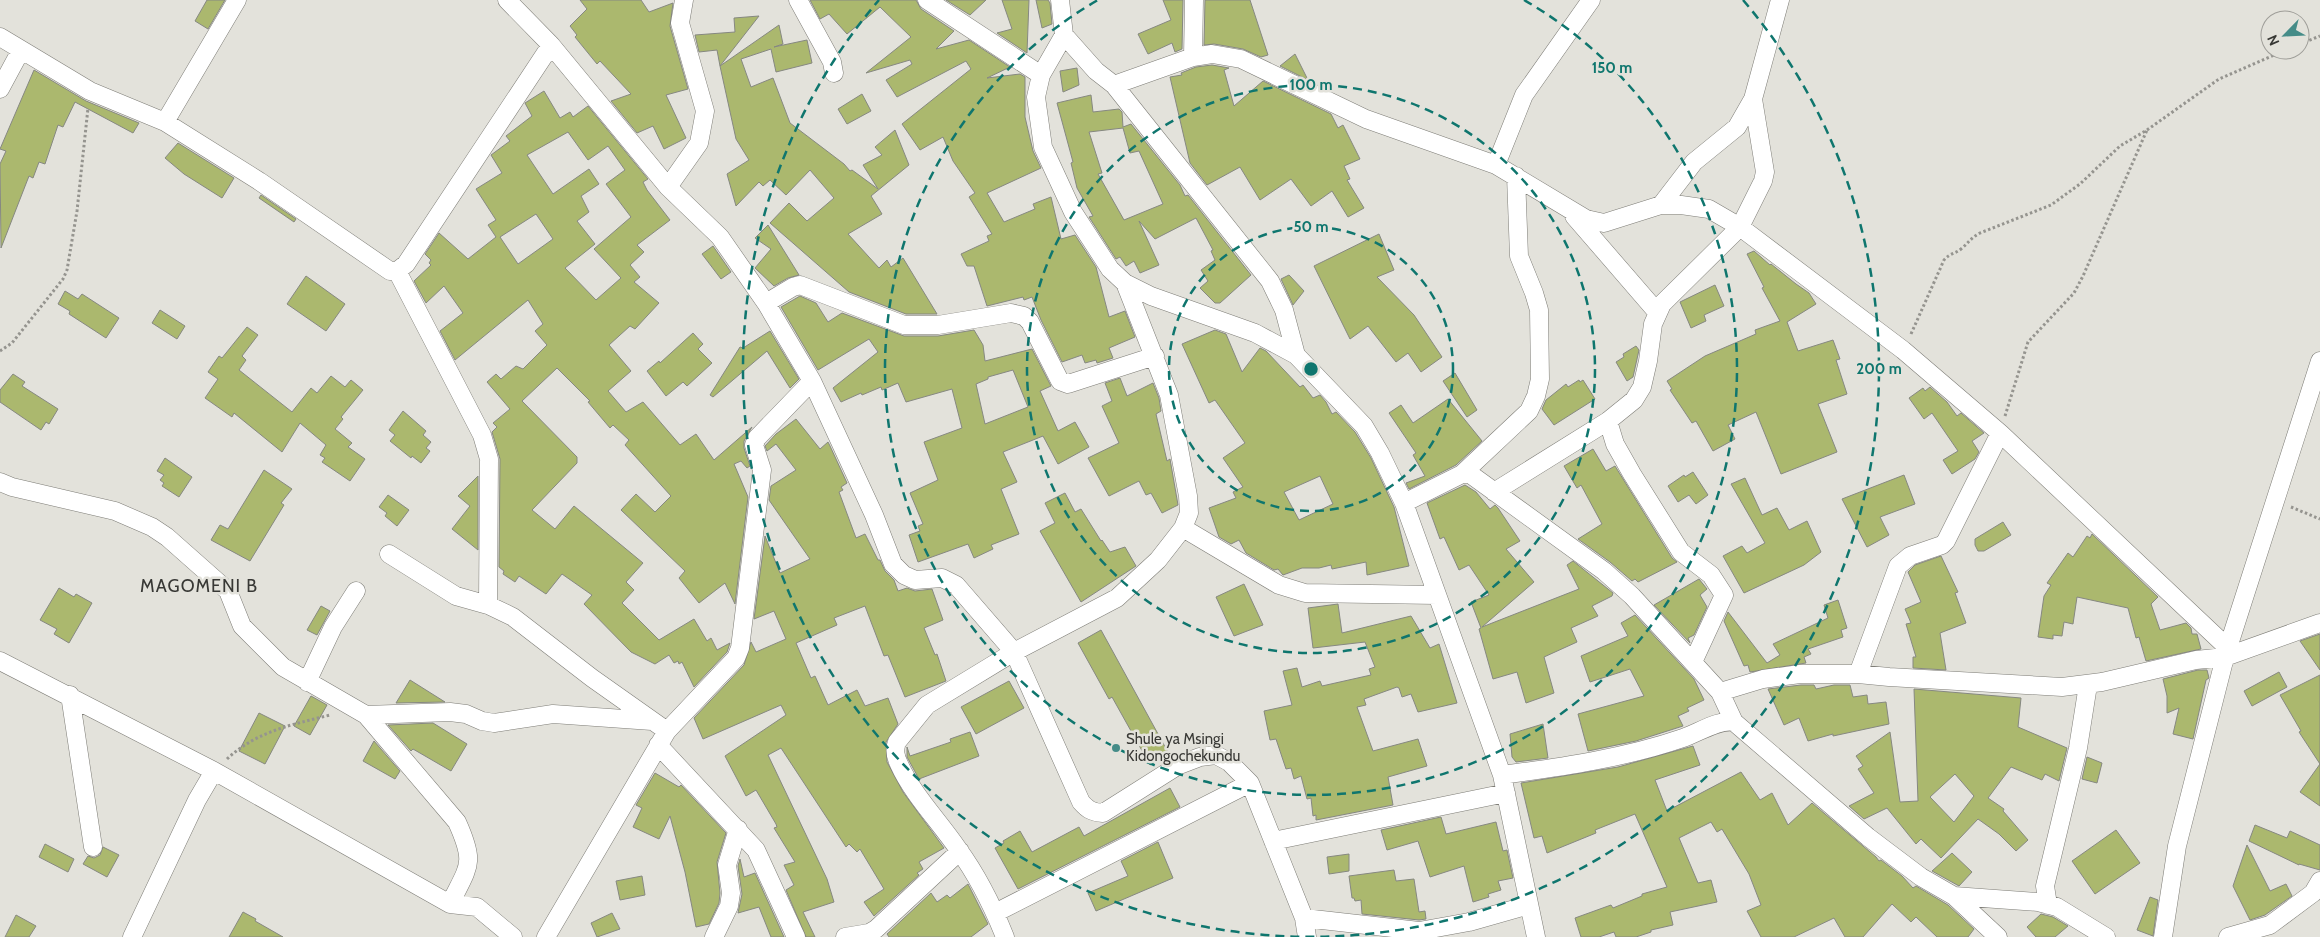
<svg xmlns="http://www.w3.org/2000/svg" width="2320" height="937" font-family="Cabin,sans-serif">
	<rect width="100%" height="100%" fill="#e3e2db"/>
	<path fill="#abb86e" stroke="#868881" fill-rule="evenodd" d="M207 0H225L208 29 195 21Z
		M580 0H641L649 12 673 3 670 26 688 89 666 95 686 138 664 149 653 126 637 133 611 101 631 94 600 61 597 64 575 37 577 35 570 26 587 9Z
		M810 0H916L921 9 954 31 936 49 969 40 1010 67 987 78 1020 74 1025 77V117L1033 151 1041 168 987 193 1004 222 1035 209 1033 204 1051 197 1061 239 1075 235 1096 267 1109 317 1125 311 1135 337 1109 348 1113 358 1097 363 1096 360 1085 363 1082 355 1062 362 1041 320 1032 297 1024 300 1023 297 987 306 974 266H967L961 254 989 241 987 236 992 234 969 197 975 193 953 161 943 137 920 150 902 124 971 69 966 61 897 97 886 80 912 64 910 60 866 73 911 37 880 7 847 34 829 14 820 19Z
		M946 0H986L970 15Z
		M1002 0H1029L1027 53 997 33 1012 29Z
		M1036 0H1048L1050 3 1052 24 1042 28Z
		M1163 0H1183L1182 49 1175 52 1172 43 1148 54 1138 34 1171 20Z
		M1205 0H1250L1268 55 1261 57 1243 49 1214 44 1204 45Z
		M759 16 720 66 717 50 699 52 695 35 735 32 734 18Z
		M779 25 783 44 774 47 807 40 812 63 776 72 771 49 741 59 751 87 773 78 790 123 844 164 850 171 852 170 878 189 863 165 882 155 875 147 895 130 909 165 871 196 882 214 848 234 879 268 887 260 891 267 903 258 937 314H906L849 292 770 223 789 203 807 221 834 198 810 170 786 195 770 180 763 186 759 182 736 206 727 174 749 160 736 139 720 66Z
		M1295 54 1308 80 1280 66Z
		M1212 65 1229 68 1224 70 1234 106 1263 81 1331 114 1338 128 1343 125 1360 159 1344 166 1350 179 1347 180 1364 208 1348 217 1332 191 1311 206 1291 179 1260 200 1240 167 1207 185 1190 163 1170 77 1182 75 1181 73 1196 67Z
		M1077 68 1079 85 1063 92 1060 71Z
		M34 70 86 101 139 123 133 133 75 102 63 127 58 125 45 164 39 162 33 178 29 176 1 248 0 164 6 151 0 149Z
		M544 91 560 118 570 112 573 117 588 106 648 179 643 182 647 190 670 220 637 245 644 252 630 265 640 277 634 282 659 303 635 329 630 326 609 345 631 371 608 391 626 412 643 402 680 445 696 434 714 460 752 427 744 441V448L750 466 747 468 741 461 734 464 748 497 735 604 725 583 699 603 679 578 685 571 621 510 636 494 655 512 671 496 625 445 629 440 613 425 610 428 588 402 590 401 557 368 522 401 577 457V463L532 510 555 529 574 506 643 563 626 582 634 590 622 603 659 640 694 619 707 641 711 638 717 650 730 643 727 652 694 687 682 662 679 664 678 661 674 663 669 655 655 664 631 652 584 604 592 595 562 574 546 594 519 576 515 582 503 574 504 571 499 567 500 459 492 432 497 427 493 423 510 409 487 382 496 374 501 379 516 366 523 369 547 345 535 331 543 324 528 300 455 360 440 331 463 313 444 286 426 303 414 281 431 265 429 263 431 260 425 254 439 233 468 259 496 237 488 225 496 220 476 189 502 173 491 155 510 141 506 136 532 116 525 103ZM568 132 588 160 608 146 625 170 606 184 631 217 594 249 621 278 596 300 565 268 595 244 577 221 589 212 581 196 599 184 589 169 553 194 527 155ZM536 214 553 239 518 264 500 237Z
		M862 94 871 111 847 124 838 109Z
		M1091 95 1093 112 1119 109 1122 112 1123 127 1131 124 1180 185 1185 196 1188 195 1251 275 1220 303H1215L1200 288 1208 281 1201 270 1215 260 1211 251 1213 250 1196 218 1155 239 1139 221 1159 265 1140 273 1134 261 1126 266 1120 257 1116 259 1089 217 1093 216 1077 188 1071 163 1073 162 1057 103ZM1123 128 1130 153 1139 151 1163 204 1124 220 1098 174 1102 173 1089 132Z
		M178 143 234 178 222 198 184 174 165 158Z
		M261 195 296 219 294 222 259 198Z
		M768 225 799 275 788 278 774 286 755 268 771 249 755 238Z
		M1379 234 1394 270 1377 277 1414 315 1442 357 1421 372 1408 353 1396 362 1368 326 1350 339 1314 266Z
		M713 246 731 272 721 279 702 254Z
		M1754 251 1770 265 1771 264 1796 284 1809 293 1816 304 1787 322 1798 351 1833 340 1840 359 1836 360 1847 394 1818 404 1837 452 1781 474 1756 412 1728 425 1735 439 1713 451 1696 421 1692 423 1670 390 1672 389 1667 381 1705 356 1756 334 1755 330 1780 321 1762 288 1764 287 1747 254Z
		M1289 275 1304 291 1293 305 1281 279Z
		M306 276 345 304 326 331 287 304Z
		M1715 285 1724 306 1704 315 1706 321 1691 328 1680 302Z
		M65 291 78 299 82 294 119 318 106 338 69 314 70 311 58 304Z
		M800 296 816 303 828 322 842 313 904 336H938L974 330 983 345 985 361 1032 349 1051 386 1040 391 1058 431 1075 422 1089 447 1058 464 1043 436 1003 452 1017 482 1001 489 1019 534 991 545 993 549 974 558 968 544 918 562 909 535 920 531 918 526 923 524 910 493 938 480 924 442 962 428 952 389 906 402 898 383 882 390 881 387 862 395 861 393 841 402 833 388 878 352 869 339 818 370 781 307ZM1013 370 1028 407 985 424 976 384 988 379V377Z
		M160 310 185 326 177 339 152 323Z
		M247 327 258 335 242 356 246 360 239 370 292 412 311 388 317 393 331 376 345 387 351 380 363 390 341 417 343 419 335 429 352 443 348 447 365 459 350 481 322 462 325 458 320 455 326 445 300 423 282 452 234 413 232 417 205 398 218 379 208 372 219 356 222 358Z
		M1215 330 1226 334 1242 372 1260 348 1266 351 1300 387 1303 385 1313 398 1320 395 1326 402 1332 414 1336 412 1355 432 1371 458 1394 507 1409 566 1367 575 1366 562 1332 569 1331 565 1319 568H1302L1283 575 1278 569 1274 570 1246 553 1239 540 1231 544 1219 537 1209 508 1236 498 1233 492 1243 487 1223 458 1245 443 1215 400 1209 403 1182 344ZM1320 476 1333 504 1299 520 1284 492Z
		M770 331 799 379 790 388 767 351 713 397 710 395 740 347 743 348Z
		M693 333 703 344 698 349 712 363 687 386 683 382 666 396 647 371 659 361 660 363Z
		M1636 346 1639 350 1633 377 1627 381 1616 362 1624 357 1623 354Z
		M1455 373 1477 410 1467 417 1443 381Z
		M13 374 25 382 22 386 58 409 49 424 46 422 41 430 0 402V390Z
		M1120 378 1127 396 1153 383 1159 398 1161 411 1156 414 1167 461 1170 459 1178 505 1162 513 1151 493 1146 495 1139 481 1109 496 1088 458 1119 443 1102 406 1112 401 1105 383Z
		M1579 380 1580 382 1583 380 1595 399 1554 425 1542 409 1546 400 1566 384 1568 387Z
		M1930 387 1947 402 1957 416 1961 413 1984 433 1972 441 1979 452 1975 459 1952 474 1943 460 1958 451 1932 413 1924 419 1909 398 1923 388 1925 391Z
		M1448 399 1482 441 1456 465 1409 489 1406 483 1425 476 1413 455 1416 453 1389 413 1401 405 1413 423Z
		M403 411 426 431 423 435 431 442 426 448 430 451 421 463 412 456 411 458 390 441 395 435 389 430Z
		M796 419 820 449 828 442 830 446 847 483 841 487 843 490 839 492 856 538 865 534 878 560H880L885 571 894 580 898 591 907 588 915 591 932 589 943 620 924 628 935 655 937 654 946 681 905 697 888 655 884 656 865 606 834 618 837 625 796 643 811 678 815 676 828 705 857 690 865 706 888 698 898 724 886 742 887 762 903 792 944 848 919 862 923 869 917 873 919 875 874 916 864 902 884 889 860 849 857 852 849 844 846 847 781 748 768 755 827 879 834 902 803 912 815 937H806L786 890 794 885 784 865 795 862 774 828 777 827 776 824 756 790 746 796 725 756 786 715 781 705 703 739 694 718 744 665 751 642 756 652 786 639 774 611 754 619 765 536 780 573 810 559 769 500 771 486 796 470 776 444 767 451 765 446 776 434Z
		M1593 449 1606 471 1615 466 1672 558 1677 562 1638 582 1635 579 1632 581 1610 562 1578 539 1602 524 1581 485 1577 488 1564 466Z
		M165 458 192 477 179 497 162 486 164 483 160 480 164 475 157 471Z
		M264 470 292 489 281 503 284 505 250 561 211 540 220 525 228 529Z
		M1693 472 1708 495 1696 504 1689 495 1678 502 1668 486 1684 475 1685 477Z
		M1904 475 1915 504 1880 517 1889 535 1867 547 1842 499Z
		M478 476V550L452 529 470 506 458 496Z
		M1745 478 1762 515 1777 508 1789 530 1807 521 1821 552 1804 565 1744 593 1723 556 1742 546 1747 553 1765 543 1731 484Z
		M1465 485 1476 492 1490 509 1495 505 1498 508 1520 541 1506 549 1534 582 1482 627 1579 589 1567 565 1573 561 1613 593 1612 596 1592 606 1598 616 1571 628 1577 642 1544 657 1554 693 1526 703 1517 672 1493 679 1479 629 1481 628 1471 602 1489 595 1469 565 1459 570 1444 537 1440 539 1427 503Z
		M1065 493 1075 512 1081 509 1101 541 1102 540 1110 552 1125 547 1136 566 1081 602 1040 531 1055 523 1045 503Z
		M388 495 409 510 397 526 385 516 387 513 379 507Z
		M2003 522 2011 535 1984 551H1978L1975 545V539Z
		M2092 534 2158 597 2151 604 2160 630 2186 623 2191 628 2192 634H2197L2201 649 2146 661 2139 637 2136 638 2128 608 2077 597 2073 624 2064 622 2062 636 2053 635V639L2038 637 2044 596 2051 585 2047 583 2068 553 2073 557 2087 536 2090 538Z
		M1941 556 1958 592 1955 593 1966 623 1940 633 1946 670 1913 668V657H1916L1906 624 1911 623 1905 609 1921 602 1908 572 1915 565Z
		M1699 579 1707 589 1700 595 1707 607 1694 635 1688 638 1690 643 1654 605Z
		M1244 584 1263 625 1234 636 1216 597Z
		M59 588 74 597 76 594 92 603 69 643 54 634 57 629 40 620Z
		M1838 600 1847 628 1841 630 1843 637 1808 649 1811 654 1804 657 1806 663 1750 672 1748 665 1744 666 1724 621 1728 612 1767 663 1780 655 1773 644 1828 618 1824 605Z
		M1338 604 1342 633 1411 616 1430 648 1439 644 1457 703 1418 712 1411 694 1402 697 1399 688 1397 687 1364 699 1366 705 1357 707 1373 751 1418 739 1427 766 1388 777 1393 805 1316 820V815L1313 816 1311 798 1307 799 1301 776 1294 779 1291 768 1286 769 1276 739 1270 740 1264 711 1292 705 1283 671 1297 668 1302 687 1320 681 1322 686 1371 675 1369 669 1375 667 1365 642 1313 648 1308 608Z
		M321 606 330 611 317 635 307 630Z
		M1635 615 1694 679 1704 700 1687 708 1689 711 1678 716 1683 726 1636 741 1588 751 1578 714 1644 696 1630 669 1590 682 1581 656 1628 636 1621 623Z
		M1101 630 1169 754 1150 765 1112 697 1109 699 1078 643Z
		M2320 634V670L2300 641Z
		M2198 670H2207L2209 678 2206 680 2193 739 2173 734 2179 708 2167 713V696L2163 679Z
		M2279 672 2287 687 2252 706 2244 691Z
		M2320 675V806L2300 792 2320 764 2299 732 2301 731 2280 695Z
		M410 680 445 702 396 703Z
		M1009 681 1024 708 976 734 961 707Z
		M1801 685H1814L1816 689 1834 685H1850L1853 697 1867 695 1868 704 1886 702 1889 724 1833 736V734L1808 741 1799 718 1784 725 1768 689Z
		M1914 689 2021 698 2018 727 2067 748 2059 781 2045 774 2042 780 2011 767 1988 798 2004 809 2003 811 2028 840 2016 851 1999 834 1978 819 1941 858 1921 839 1916 844 1887 808 1864 819 1849 806 1874 793 1858 769 1863 766 1856 756 1890 732 1900 802 1918 801ZM1955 774 1974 796 1954 822 1930 797Z
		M311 696 327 705 310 735 294 726Z
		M259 713 285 726 265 764 239 751Z
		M433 723 467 744 451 771 413 749 411 751 388 725Z
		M1543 724 1548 758 1516 762 1512 757 1510 734Z
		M970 732 979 756 919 779 907 757V747L910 756 951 742 950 739Z
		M374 741 400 771 395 779 363 761Z
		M1693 746 1700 765 1655 780 1667 811 1741 772 1760 800 1772 793 1788 825 1812 803 1876 857 1879 861 1881 860 1902 876 1913 888 1916 886 1948 905 1974 929 1968 937H1937L1916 917 1911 922 1892 904 1863 937H1845L1834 918 1794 937H1761L1747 911 1761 905 1749 874 1722 829 1717 832 1711 822 1679 838 1698 883 1711 880 1717 902 1670 912 1673 925 1651 930V932L1636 937H1616L1614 932 1599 937H1581L1575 918 1611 905 1613 908 1642 896V894L1667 887 1635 814 1595 830 1596 833 1547 853 1542 836 1534 838 1521 783 1618 767Z
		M2087 757 2102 763 2097 783 2082 779Z
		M655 773 679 787 681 785 726 833 717 862 720 893 719 903 709 924 696 927 685 872 670 816 659 839 633 827 642 808 636 805Z
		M1170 788 1180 807 1018 889 995 848 1004 843 1003 841 1020 831 1032 852 1079 827 1084 836Z
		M1441 817 1446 834 1496 822 1503 851 1507 850 1513 878 1498 881 1501 890 1488 894 1489 897 1473 902 1464 866 1430 877 1418 841 1387 850 1381 830Z
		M2255 825 2287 838 2290 831 2320 845V870L2299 864V865L2249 841Z
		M2116 830 2140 863 2095 894 2072 861Z
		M1158 842 1173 878 1096 911 1088 893 1128 876 1121 861Z
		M45 844 74 859 68 872 39 857Z
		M2247 845 2270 891 2286 884 2292 896 2265 915 2250 920 2233 886Z
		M103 847 119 855 107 877 83 864 88 856 94 858 100 855Z
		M1952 853 1972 872 1959 886 1932 871Z
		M1349 854V871L1329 874 1327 857Z
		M740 859 744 877 755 873 784 937H771L759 907 738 913 742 894 738 866Z
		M1394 870 1396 881 1414 879 1419 912 1425 911 1426 919 1419 920 1362 914 1361 900 1355 901 1354 898H1352L1349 876Z
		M642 876 645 895 620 900 616 881Z
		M968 884 988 924 971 937H889L887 934 931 893 937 902 947 895 950 898Z
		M2150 897 2158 900 2153 936 2137 930Z
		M243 912 256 919 255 921 283 937H229Z
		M612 913 620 929 597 937 591 923Z
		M2041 914 2053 917 2068 926 2055 937H2036L2027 927Z
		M16 915 36 926 29 937H5Z"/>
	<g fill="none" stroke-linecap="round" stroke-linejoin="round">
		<defs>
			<path id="street" d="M507 0 551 45 668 187 720 237 766 303 812 381 874 515 893 564 904 575 915 580 942 578 956 585 1014 652 1081 802C1088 810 1092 812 1103 813L1179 765 1200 757 1216 755 1229 762 1250 783 1304 918 1307 937
				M798 0 832 62 834 73
				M927 0 1041 75
				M1060 0 1064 35 1041 75 1036 97 1043 147 1073 212 1110 269 1125 283 1151 296 1255 333 1296 355 1364 426 1380 453 1404 503 1502 775 1536 937
				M1064 35 1096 71 1114 85 1270 281 1284 310 1296 355
				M0 37 90 91 165 122 259 181 390 271H397L406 264 551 45
				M1193 57 1194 0
				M1114 85 1193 57 1212 54 1241 59 1366 119 1496 165 1586 219 1604 223 1661 205H1681L1709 209 1740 227 1903 350 2000 433 2228 648
				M0 89 21 50
				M165 122 237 0
				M1496 165 1524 95 1591 0
				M668 187 699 143 705 111 680 23 684 0
				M1661 205 1694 162 1737 127 1753 99 1780 0
				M1574 216 1657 312
				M397 271 482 435 489 459 488 605
				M766 303 793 287 800 285 904 325H938L1011 313 1024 316 1030 322 1060 381 1068 384 1155 356
				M1608 421 1615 444 1632 474 1681 552 1711 575 1724 595 1693 662
				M1462 474 1529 411 1536 396 1540 379 1539 310 1534 293 1519 256 1516 176
				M0 482 12 487 115 511 152 527 167 537 228 591 242 626 283 667 366 715 457 822C476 864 469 865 450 904
				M1494 492 1608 421 1634 400 1642 387 1648 361 1653 324 1662 304 1740 227 1763 181 1765 172 1753 99
				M1404 503 1462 474H1470L1604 571 1632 596 1720 692 1734 722
				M1183 528 1279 585 1305 593 1437 595
				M389 554 456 596 488 605 513 617 592 678 667 731
				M0 661 214 771 450 904 477 907 513 937
				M1858 674 1898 566 1910 556 1942 545 1946 541 2000 433
				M307 682 333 627 356 591
				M1720 692 1763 679 1800 674H1858L1889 677 2062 687 2102 682 2196 660 2225 657 2320 623
				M70 695 93 847
				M366 715 450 712 466 714 482 721 494 723 553 714 652 721
				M658 745 756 850 796 937
				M1502 775C1562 767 1625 758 1683 738 1698 733 1719 719 1734 722L1868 837 1921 877 1954 896 1998 937
				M1273 841 1506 793
				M1954 896 2038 902 2057 907 2106 937
				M2048 905 2045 886 2078 748 2088 685
				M995 913 1250 783
				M1304 918 1419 931 1469 922 1529 905
				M132 937 197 800 214 771
				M546 937 667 731 736 658 740 648 762 470 754 445 757 438 812 381
				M714 937 729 906 731 893 727 865 738 829
				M845 937 869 933 876 929 960 851
				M1005 937C993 907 977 875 958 849 939 821 913 795 899 764 895 756 894 750 897 742L927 705 1014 652 1117 598 1158 560 1183 528 1189 513 1188 496 1169 395 1125 283
				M2163 937 2177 846 2225 657 2320 361
				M2228 937 2270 925 2313 893 2320 881"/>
		</defs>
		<use href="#street" stroke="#7e7d77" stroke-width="19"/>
		<path stroke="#95948f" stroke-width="3" stroke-dasharray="2.5 2.5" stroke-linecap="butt" d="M2300 44 2320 36
			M1911 334 1944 260C1950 253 1955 254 1961 249 1968 243 1972 237 1980 233L2051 205 2080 184 2120 146 2147 130 2219 79 2286 50
			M0 351 12 343 63 279 67 270 77 211 88 108
			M2005 416 2028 342 2074 293 2083 276 2147 130
			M2291 507 2320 519
			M227 759C257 731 291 725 330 715"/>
		<use href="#street" stroke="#fff" stroke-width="18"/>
	</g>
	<g fill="none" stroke="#0f766e" stroke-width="2.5" stroke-dasharray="9 6">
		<circle cx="1311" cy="369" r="142"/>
		<circle cx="1311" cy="369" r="284"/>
		<path d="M1524 0A426 426 0 1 1 1098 0"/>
		<path d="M1743 0A568 568 0 1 1 879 0"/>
	</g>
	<circle fill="#458c88" stroke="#e3e2db" stroke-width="2" cx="1116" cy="748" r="5"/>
	<g text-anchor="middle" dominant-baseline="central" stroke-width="5" stroke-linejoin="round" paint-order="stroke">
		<g font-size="15" fill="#383835" stroke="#e3e2db" text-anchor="start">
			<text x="1126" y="739">Shule ya Msingi<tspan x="1126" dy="17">Kidongochekundu</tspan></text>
		</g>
		<g font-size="18" letter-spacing="1" fill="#383835" stroke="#e3e2db">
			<text x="199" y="586">MAGOMENI B</text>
		</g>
	</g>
	<circle cx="1311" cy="369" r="8" fill="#0f766e" stroke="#e3e2db" stroke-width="2.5"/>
	<g font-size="15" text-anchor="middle" font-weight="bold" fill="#0f766e" stroke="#e3e2db" stroke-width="5" stroke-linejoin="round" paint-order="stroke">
		<text x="1612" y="73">150 m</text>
		<text x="1311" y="90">100 m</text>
		<text x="1311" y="232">50 m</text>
		<text x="1879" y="374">200 m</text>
	</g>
	<g transform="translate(2285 35) rotate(246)"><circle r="24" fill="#e3e2db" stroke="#9f9e99"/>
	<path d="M0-4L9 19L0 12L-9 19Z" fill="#458c88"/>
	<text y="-8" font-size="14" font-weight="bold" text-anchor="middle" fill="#383835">N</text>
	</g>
</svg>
